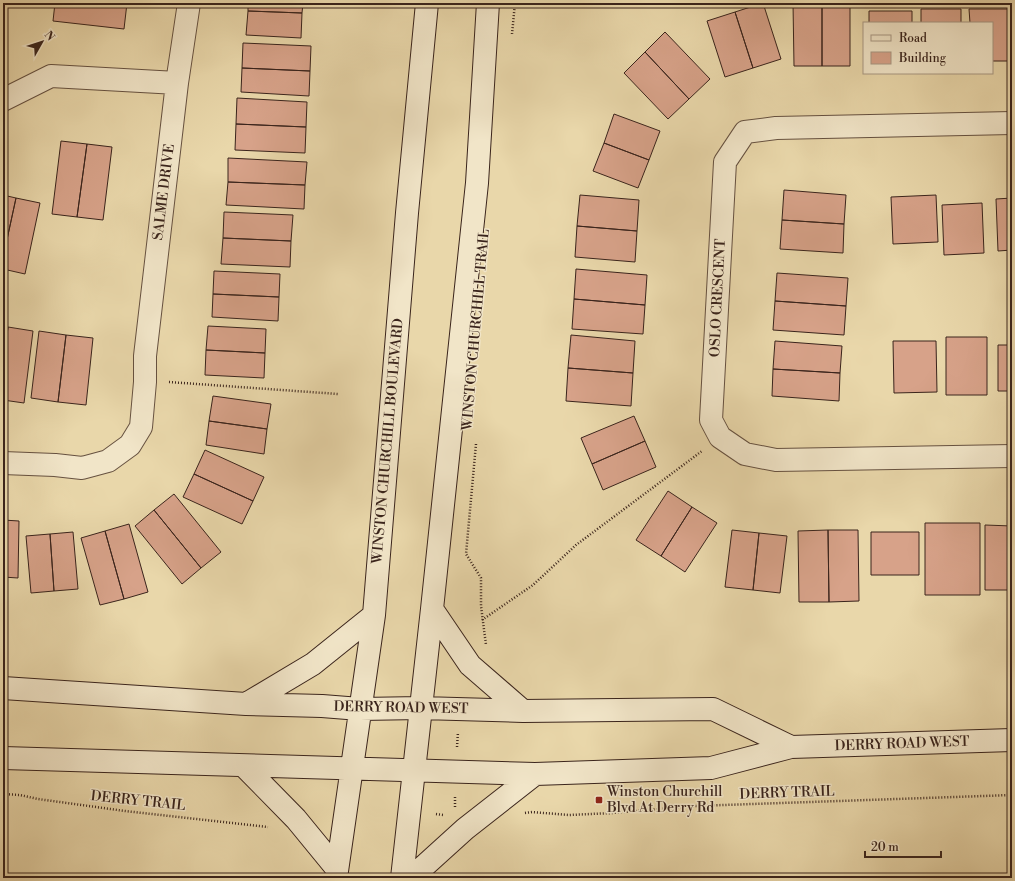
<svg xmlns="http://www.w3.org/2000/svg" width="1015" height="881" font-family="'Libre Bodoni',serif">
	<rect width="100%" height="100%" fill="#e9d7aa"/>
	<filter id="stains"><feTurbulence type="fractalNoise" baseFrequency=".005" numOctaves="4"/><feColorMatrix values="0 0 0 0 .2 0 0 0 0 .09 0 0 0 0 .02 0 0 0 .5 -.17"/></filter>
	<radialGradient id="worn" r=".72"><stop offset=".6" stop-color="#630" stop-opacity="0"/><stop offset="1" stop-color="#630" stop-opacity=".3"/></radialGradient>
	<path fill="#d7a289" stroke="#3a241c" d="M55 3H127L124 29 53 21Z
		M248 3H303L302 13 248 11Z
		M763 3 781 59 753 68 735 12Z
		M793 3H822V66H794Z
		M822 3H850V66H822Z
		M921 9H961V23H921Z
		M969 9H1012V61H992V23H970Z
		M248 11 302 13 301 38 246 35Z
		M869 11H912V23H869Z
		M735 12 753 68 725 77 707 21Z
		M665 32 710 79 689 99 645 52Z
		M243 43 311 46 310 71 242 68Z
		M645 52 689 99 668 119 624 73Z
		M242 68 310 71 309 96 241 92Z
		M237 98 307 102 306 127 236 124Z
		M614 114 660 131 649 160 604 143Z
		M236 124 306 127 305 153 235 150Z
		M61 141 87 144 77 217 52 214Z
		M604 143 649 160 638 188 593 171Z
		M87 144 112 147 103 220 77 217Z
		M228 158 307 162 305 185 228 182Z
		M228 182 305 185 304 209 226 205Z
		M784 190 846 195 844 224 782 220Z
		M3 195 16 198 3 258Z
		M580 195 639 200 637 231 577 226Z
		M936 195 938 242 893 244 891 197Z
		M16 198 40 203 25 274 3 269V258Z
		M1012 198V250L998 251 996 199Z
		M982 203 984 253 944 255 942 205Z
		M224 212 293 215 291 241 223 238Z
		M782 220 844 224 843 253 780 249Z
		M577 226 637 231 635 262 575 257Z
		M223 238 291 241 290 267 221 264Z
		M576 269 647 275 645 305 574 299Z
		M214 271 280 274 279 297 213 294Z
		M777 273 848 278 846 306 775 301Z
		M213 294 279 297 278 321 212 317Z
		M574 299 645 305 643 334 572 329Z
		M775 301 846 306 844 335 773 330Z
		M208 326 266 329 265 353 206 350Z
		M3 327H8L3 365Z
		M8 327 33 331 24 403 3 400V365Z
		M39 331 66 335 58 402 31 398Z
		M66 335 93 338 86 405 58 402Z
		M571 335 635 341 633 373 568 368Z
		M946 337H987V395H946Z
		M775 341 842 346 840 373 773 369Z
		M893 341H936L937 392 894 393Z
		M998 345H1012V391H998Z
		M206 350 265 353 264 378 205 375Z
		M568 368 633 373 631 406 566 401Z
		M773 369 840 373 839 401 772 396Z
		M213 396 271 404 267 429 209 421Z
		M634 416 645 441 592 464 581 438Z
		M209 421 267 429 264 454 206 445Z
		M645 441 656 467 603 490 592 464Z
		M205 450 264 477 253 501 194 474Z
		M194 474 253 501 242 524 183 497Z
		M668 491 692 507 661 556 636 540Z
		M174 494 221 552 201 568 154 510Z
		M692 507 717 523 685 572 661 556Z
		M154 510 201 568 182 584 135 526Z
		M3 520 19 521 18 578 3 577Z
		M925 523H980V595H925Z
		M129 524 148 592 124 599 105 531Z
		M985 525 1012 526V590H985Z
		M732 530 759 533 753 590 725 587Z
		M828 530H858L859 601 829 602Z
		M828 530 829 602H799L798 531Z
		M105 531 124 599 100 605 81 538Z
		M73 532 78 589 54 591 50 534Z
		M871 532H919V575H871Z
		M759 533 787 536 780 593 753 590Z
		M50 534 54 591 31 593 26 536Z"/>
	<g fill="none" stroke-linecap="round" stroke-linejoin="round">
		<defs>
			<path id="minor" d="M3 100 51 76 177 83
				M1012 123 776 128 745 132 725 162 711 420 720 437 745 454 776 460 1012 456
				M3 463 55 465 82 468 108 461 130 445 141 427 145 382V356L177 83 189 3"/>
			<path id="secondary" d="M432 609 470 665 523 711
				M3 688 246 704 322 706 360 709 421 708 523 711 713 709 791 747
				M246 704 313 664 374 615
				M3 758 535 774 711 768 791 747 1012 740
				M244 766 296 819 337 869
				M336 878 374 615 407 213 427 3
				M402 878 432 609 477 183 488 3
				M411 878 465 829 535 774"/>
		</defs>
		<use href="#minor" stroke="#665140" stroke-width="24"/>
		<use href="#secondary" stroke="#3a241c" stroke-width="24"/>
		<path stroke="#3a241c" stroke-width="2.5" stroke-dasharray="1 2" stroke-linecap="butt" d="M512 34 515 3
			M169 382 338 394
			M476 444 466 554 481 578V606L486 645
			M482 620 533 585 576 545 702 451
			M457 747 458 732
			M3 794 20 795 38 799 125 811 268 827
			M455 807V796
			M525 813 532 812 569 815 613 813 695 806 1012 795
			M436 814 443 815"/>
		<use href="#minor" stroke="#f1e5c8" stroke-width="22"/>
		<use href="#secondary" stroke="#f1e5c8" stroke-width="22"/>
	</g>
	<rect fill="#8f2418" stroke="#f1e5c8" stroke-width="1.5" x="595" y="796" width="8" height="8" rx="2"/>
	<g text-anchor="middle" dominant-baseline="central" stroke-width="3" stroke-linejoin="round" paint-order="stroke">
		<g font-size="14" fill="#3a241c" stroke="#f1e5c8">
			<text transform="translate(164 192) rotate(-83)">SALME DRIVE</text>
			<text transform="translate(718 298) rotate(-87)">OSLO CRESCENT</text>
			<text transform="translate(476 330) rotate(-85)">WINSTON CHURCHILL TRAIL</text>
			<text transform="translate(388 441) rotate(-85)">WINSTON CHURCHILL BOULEVARD</text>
			<text transform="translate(401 708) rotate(1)">DERRY ROAD WEST</text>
			<text transform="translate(902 744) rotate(-2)">DERRY ROAD WEST</text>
			<text transform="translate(787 793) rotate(-2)">DERRY TRAIL</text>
			<text transform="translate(138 801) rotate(6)">DERRY TRAIL</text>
		</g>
		<g font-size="14" fill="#3a241c" stroke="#f1e5c8" text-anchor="start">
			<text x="607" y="792">Winston Churchill<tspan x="607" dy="16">Blvd At Derry Rd</tspan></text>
		</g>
	</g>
	<rect width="1015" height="881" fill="none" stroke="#e9d7aa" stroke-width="16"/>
	<rect x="4" y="4" width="1007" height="873" fill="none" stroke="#3a241c" stroke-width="2"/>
	<rect x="8" y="8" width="999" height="865" fill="none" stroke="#3a241c"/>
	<rect x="863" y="22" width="130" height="52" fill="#f1e5c8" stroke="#a89883"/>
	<rect x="871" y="35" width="20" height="6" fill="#f1e5c8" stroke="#a89883"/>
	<text x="899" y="42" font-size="12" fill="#3a241c">Road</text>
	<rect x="871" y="52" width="20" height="12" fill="#d7a289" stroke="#a89883"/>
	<text x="899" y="62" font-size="12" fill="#3a241c">Building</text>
	<g transform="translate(42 42) rotate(51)" stroke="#f1e5c8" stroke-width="3" paint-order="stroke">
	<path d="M0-3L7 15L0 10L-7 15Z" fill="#3a241c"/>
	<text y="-6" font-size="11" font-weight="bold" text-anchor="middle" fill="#3a241c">N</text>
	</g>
	<path d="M865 851v6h76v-6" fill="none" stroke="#3a241c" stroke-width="2"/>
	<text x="871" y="851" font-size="12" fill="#3a241c" stroke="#f1e5c8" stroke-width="3" paint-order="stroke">20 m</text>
	<rect width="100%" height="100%" filter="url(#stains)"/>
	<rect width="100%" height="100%" fill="url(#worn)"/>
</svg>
